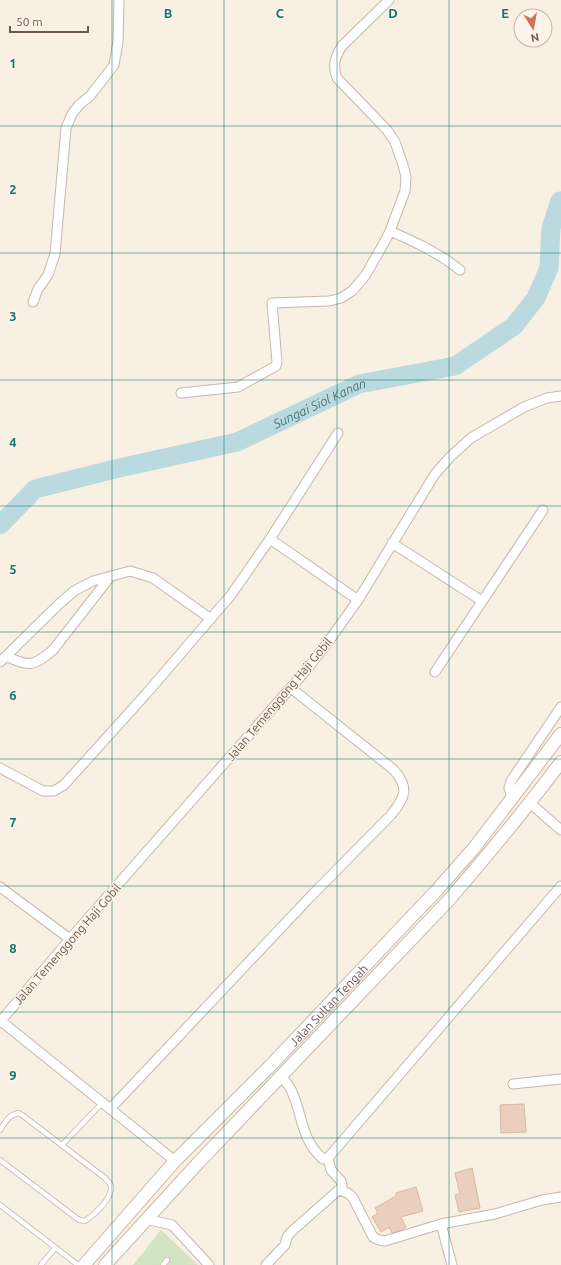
<svg xmlns="http://www.w3.org/2000/svg" width="561" height="1265" font-family="Ubuntu,sans-serif">
	<rect width="100%" height="100%" fill="#f8f0e3"/>
	<path fill="#d1e4c3" d="M161 1230 198 1265H133Z"/>
	<g fill="none" stroke-linecap="round" stroke-linejoin="round">
		<path stroke="#badadf" stroke-width="19" id="s1" d="M0 525 35 489 119 468 237 442 359 384 455 366 514 326 536 298 549 268 551 228 560 201"/>
	</g>
	<path fill="#eacfbe" stroke="#dab6a1" d="M524 1104 526 1132 501 1133 500 1105Z
		M472 1168 480 1208 459 1212 455 1195 460 1194 455 1173Z
		M416 1187 423 1211 401 1217 406 1227 401 1230 392 1233 389 1227 381 1232 372 1217 378 1213 375 1208 396 1196V1193Z"/>
	<g fill="none" stroke-linecap="round" stroke-linejoin="round">
		<defs>
			<path id="service" d="M0 1130C6 1122 7 1116 18 1113L22 1115 105 1178C107 1181 110 1182 111 1186 113 1198 94 1215 85 1221L79 1220 0 1160
				M62 1145 103 1102
				M0 1205 78 1265
				M41 1265 55 1248
				M163 1265 167 1260"/>
			<path id="minor" d="M390 231C415 242 439 253 460 270
				M33 302 38 289 48 275 55 254 66 128 72 114 79 105 90 96 114 65 118 42 119 0
				M181 393 238 387 276 366 277 362 272 303 329 301 341 298 352 291 365 276 384 243 390 231 405 191 406 177 403 165 395 142 387 130 337 78C332 66 335 56 342 46L389 0
				M270 539 358 600
				M392 543 482 601
				M6 656C29 667 33 667 53 650L110 577
				M0 662 59 604 74 591 93 581 130 571 153 578 211 619
				M435 672 543 510
				M0 768 43 791H54L64 785 146 694 231 595 270 539 338 433
				M512 798 509 788 511 781 561 707
				M530 803 561 830
				M0 887 70 939
				M1 1021 175 1161
				M0 1022 70 939 308 668 331 638 358 600 435 474 450 457 471 438 524 407 547 398 561 396
				M281 1076C285 1081 290 1086 292 1092 303 1116 301 1140 323 1159L328 1158 561 886
				M513 1084 561 1079
				M111 1108 311 896 391 815C405 797 410 789 394 770L291 688
				M339 1190 348 1193 353 1198 373 1237 379 1240 385 1241 441 1224 495 1214 542 1200 561 1197
				M145 1219 172 1225 209 1265
				M441 1224 452 1265
				M266 1265 285 1245 287 1237 291 1232 342 1187 341 1181 331 1170 328 1158"/>
			<g id="secondary">
				<path id="s2" d="M84 1265 175 1161 271 1065 437 890 474 848 561 734"/>
				<path d="M105 1265 199 1162 448 901C487 856 525 810 561 762"/>
			</g>
		</defs>
		<use href="#service" stroke="#c7b7ab" stroke-width="6"/>
		<use href="#minor" stroke="#c7b7ab" stroke-width="11"/>
		<use href="#secondary" stroke="#cab8aa" stroke-width="14"/>
		<use href="#service" stroke="#fff" stroke-width="4.5"/>
		<use href="#minor" stroke="#fff" stroke-width="9"/>
		<use href="#secondary" stroke="#fff" stroke-width="12"/>
	</g>
	<path fill="none" stroke="#0f766e" stroke-width="1" stroke-opacity="0.55" d="M112 0V1265M224 0V1265M337 0V1265M449 0V1265M0 126H561M0 253H561M0 380H561M0 506H561M0 632H561M0 759H561M0 886H561M0 1012H561M0 1138H561"/>
	<g text-anchor="middle" dominant-baseline="central" stroke-width="3" stroke-linejoin="round" paint-order="stroke">
		<g font-size="12" fill="#6d584c" stroke="#fcf4e8">
			<text transform="translate(279 699) rotate(-50)">Jalan Temenggong Haji Gobil</text>
			<text transform="translate(67 944) rotate(-49)">Jalan Temenggong Haji Gobil</text>
			<text stroke="none"><textPath href="#s2" startOffset="357">Jalan Sultan Tengah</textPath></text>
		</g>
		<g font-size="13" font-style="italic" fill="#49757d" stroke="#fcf4e8">
			<text stroke="none"><textPath href="#s1" startOffset="349">Sungai Siol Kanan</textPath></text>
		</g>
	</g>
	<g font-size="13" text-anchor="middle" font-weight="bold" fill="#0f766e" stroke="#fcf4e8" stroke-width="3" stroke-linejoin="round" paint-order="stroke">
		<text x="168" y="18">B</text>
		<text x="280" y="18">C</text>
		<text x="393" y="18">D</text>
		<text x="505" y="18">E</text>
		<text x="13" y="68">1</text>
		<text x="13" y="194">2</text>
		<text x="13" y="321">3</text>
		<text x="13" y="447">4</text>
		<text x="13" y="574">5</text>
		<text x="13" y="700">6</text>
		<text x="13" y="827">7</text>
		<text x="13" y="953">8</text>
		<text x="13" y="1080">9</text>
	</g>
	<g transform="translate(533 28) rotate(169)"><circle r="19" fill="#fcf4e8" stroke="#c3b6aa"/>
	<path d="M0-3L7 15L0 10L-7 15Z" fill="#d37257"/>
	<text y="-6" font-size="11" font-weight="bold" text-anchor="middle" fill="#6d584c">N</text>
	</g>
	<path d="M10 26v6h78v-6" fill="none" stroke="#6d584c" stroke-width="2"/>
	<text x="16" y="26" font-size="12" fill="#6d584c" stroke="#fcf4e8" stroke-width="3" paint-order="stroke">50 m</text>
</svg>
